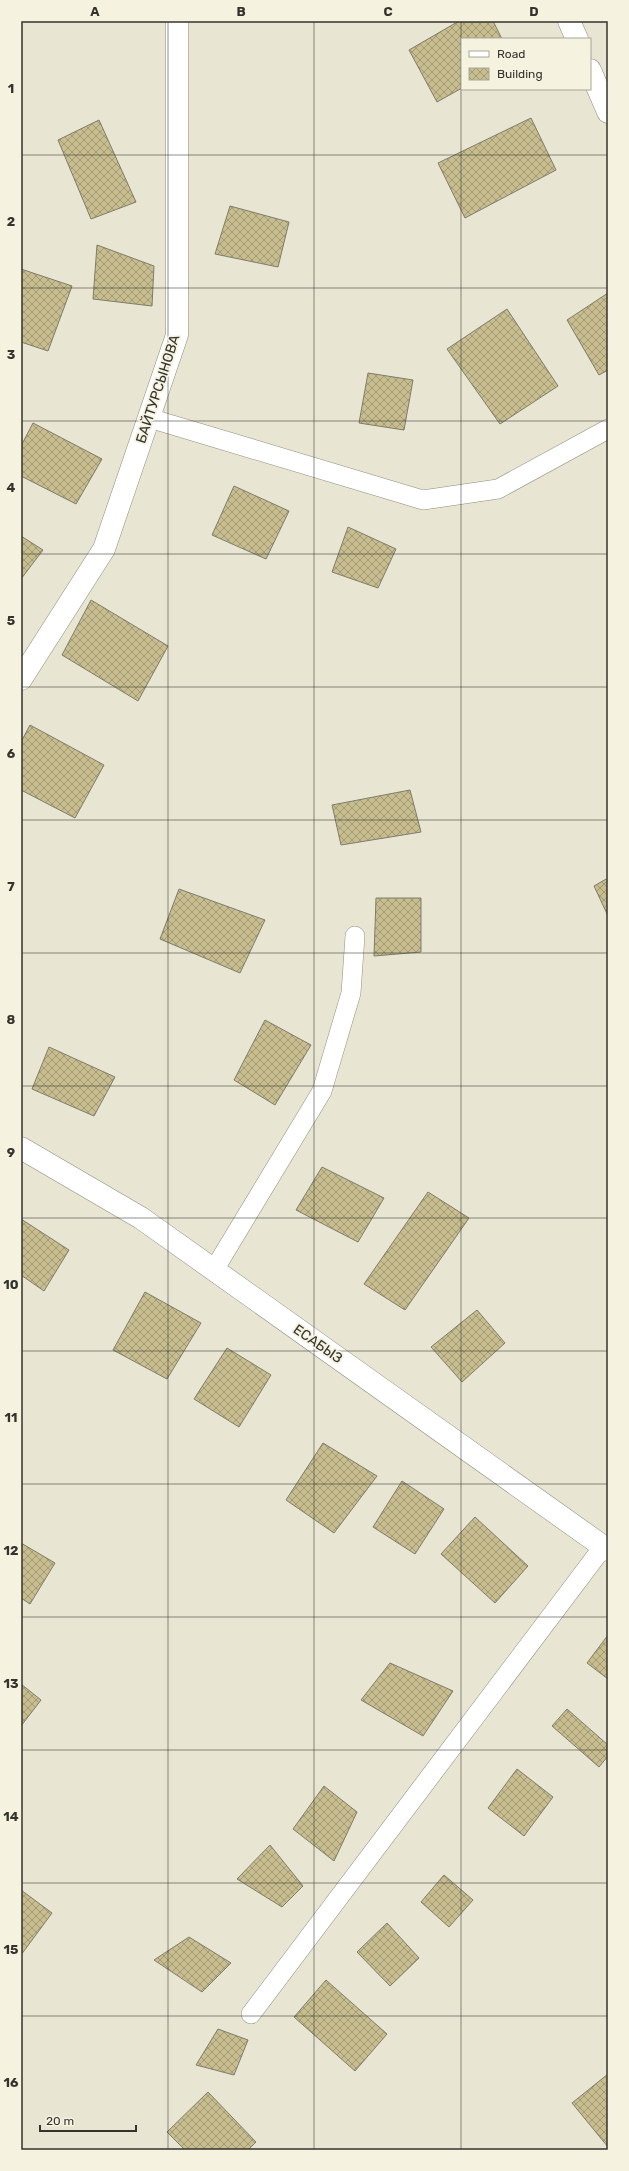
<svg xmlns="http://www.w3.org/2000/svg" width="629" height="2171" font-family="Rubik,sans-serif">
	<defs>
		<pattern id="building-cross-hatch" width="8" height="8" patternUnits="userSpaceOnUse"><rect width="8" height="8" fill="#c7bd8f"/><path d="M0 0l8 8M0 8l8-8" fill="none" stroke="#a29a75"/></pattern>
	</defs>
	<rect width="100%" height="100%" fill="#e8e5d3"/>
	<path fill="url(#building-cross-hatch)" stroke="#7f7c6c" d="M459 21H493L502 39H462V88L437 102 409 50Z
		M531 118 556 170 465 218 438 163Z
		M99 120 136 202 91 219 58 140Z
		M230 206 289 222 278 267 215 254Z
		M97 245 154 266 152 306 93 299Z
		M21 269 72 286 48 351 21 342Z
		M608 293V370L599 375 567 320Z
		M507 309 558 386 500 424 447 349Z
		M368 373 413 380 404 430 359 423Z
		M33 423 102 459 76 504 21 476V446Z
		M234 486 289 511 266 559 212 535Z
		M348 527 396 549 378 588 332 572Z
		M21 536 43 550 21 579Z
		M91 600 168 646 138 701 62 655Z
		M30 725 104 765 75 818 21 790V742Z
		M410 790 421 832 341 845 332 805Z
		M608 878V916L594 886Z
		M179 889 265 920 240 973 160 939Z
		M376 898H421V952L374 956Z
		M265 1020 311 1045 275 1105 234 1080Z
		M49 1047 115 1077 94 1116 32 1089Z
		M322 1167 384 1198 358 1242 296 1210Z
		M428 1192 469 1218 405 1310 364 1284Z
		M21 1219 69 1250 44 1291 21 1275Z
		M145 1292 201 1323 167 1379 113 1350Z
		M477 1310 505 1343 462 1382 431 1347Z
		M227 1348 271 1375 239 1427 194 1399Z
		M323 1443 377 1476 334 1533 286 1500Z
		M402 1481 444 1509 415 1554 373 1527Z
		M475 1517 528 1566 495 1603 441 1554Z
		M21 1543 55 1563 30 1604 21 1598Z
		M608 1635V1679L587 1663Z
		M390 1663 453 1691 423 1736 361 1700Z
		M21 1684 41 1700 21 1726Z
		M567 1709 608 1745V1756L599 1767 552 1726Z
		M517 1769 553 1797 524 1836 488 1808Z
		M324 1786 357 1812 334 1861 293 1829Z
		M270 1845 303 1886 282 1907 237 1879Z
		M444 1875 473 1900 449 1927 421 1902Z
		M21 1890 52 1913 21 1955Z
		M387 1923 419 1958 390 1986 357 1952Z
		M189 1937 231 1963 202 1992 154 1960Z
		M326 1980 387 2034 355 2071 294 2017Z
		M218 2029 248 2040 234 2075 196 2065Z
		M608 2074V2147L572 2103Z
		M208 2092 256 2142 248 2150H185L167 2132Z"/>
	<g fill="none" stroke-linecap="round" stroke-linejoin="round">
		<defs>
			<path id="service" d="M149 418 423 500 498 489 608 429
				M214 1270 322 1091 351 993 355 936
				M251 2014 603 1547"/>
			<path id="minor" d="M569 21 577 39
				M590 70 608 112
				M21 679 104 549 177 335V21"/>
			<path id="secondary" d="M21 1148 141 1218 608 1550"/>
		</defs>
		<use href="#service" stroke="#918d7d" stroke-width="20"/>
		<use href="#minor" stroke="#918d7d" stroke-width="23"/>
		<use href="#secondary" stroke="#918d7d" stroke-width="23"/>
		<use href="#service" stroke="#fff" stroke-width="19"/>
		<use href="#minor" stroke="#fff" stroke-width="22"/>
		<use href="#secondary" stroke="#fff" stroke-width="22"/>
	</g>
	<path fill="none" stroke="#34332c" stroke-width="1" stroke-opacity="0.55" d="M168 21V2150M314 21V2150M461 21V2150M21 155H608M21 288H608M21 421H608M21 554H608M21 687H608M21 820H608M21 953H608M21 1086H608M21 1218H608M21 1351H608M21 1484H608M21 1617H608M21 1750H608M21 1883H608M21 2016H608"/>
	<g text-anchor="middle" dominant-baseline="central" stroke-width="3.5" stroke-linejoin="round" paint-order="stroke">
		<g font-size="14" fill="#34332c" stroke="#f5f2e0">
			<text transform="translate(158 389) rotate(-72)">БАЙТУРСЫНОВА</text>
			<text transform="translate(318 1344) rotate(35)">ЕСАБЫЗ</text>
		</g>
	</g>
	<rect width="629" height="2171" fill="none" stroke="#f5f2e0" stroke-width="44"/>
	<rect x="461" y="38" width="130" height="52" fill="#f5f2e0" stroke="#a8a698"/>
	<rect x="469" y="51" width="20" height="6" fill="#ffffff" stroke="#a8a698"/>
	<text x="497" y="58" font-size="12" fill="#34332c">Road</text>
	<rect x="469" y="68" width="20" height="12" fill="url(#building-cross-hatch)" stroke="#a8a698"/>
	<text x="497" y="78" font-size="12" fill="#34332c">Building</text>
	<path d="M40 2125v6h96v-6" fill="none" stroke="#34332c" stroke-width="2"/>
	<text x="46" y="2125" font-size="12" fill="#34332c" stroke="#f5f2e0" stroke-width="3" paint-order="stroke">20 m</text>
	<rect x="22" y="22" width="585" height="2127" fill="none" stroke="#34332c" stroke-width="1.5"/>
	<g font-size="13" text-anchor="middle" font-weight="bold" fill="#34332c">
		<text x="95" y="16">A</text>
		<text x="241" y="16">B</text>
		<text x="388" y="16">C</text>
		<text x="534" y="16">D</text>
		<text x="11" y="93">1</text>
		<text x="11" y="226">2</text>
		<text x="11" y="359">3</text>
		<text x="11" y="492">4</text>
		<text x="11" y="625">5</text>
		<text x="11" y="758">6</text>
		<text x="11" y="891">7</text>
		<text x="11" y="1024">8</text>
		<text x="11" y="1157">9</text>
		<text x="11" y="1289">10</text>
		<text x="11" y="1422">11</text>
		<text x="11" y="1555">12</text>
		<text x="11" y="1688">13</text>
		<text x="11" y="1821">14</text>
		<text x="11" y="1954">15</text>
		<text x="11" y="2087">16</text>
	</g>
</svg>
